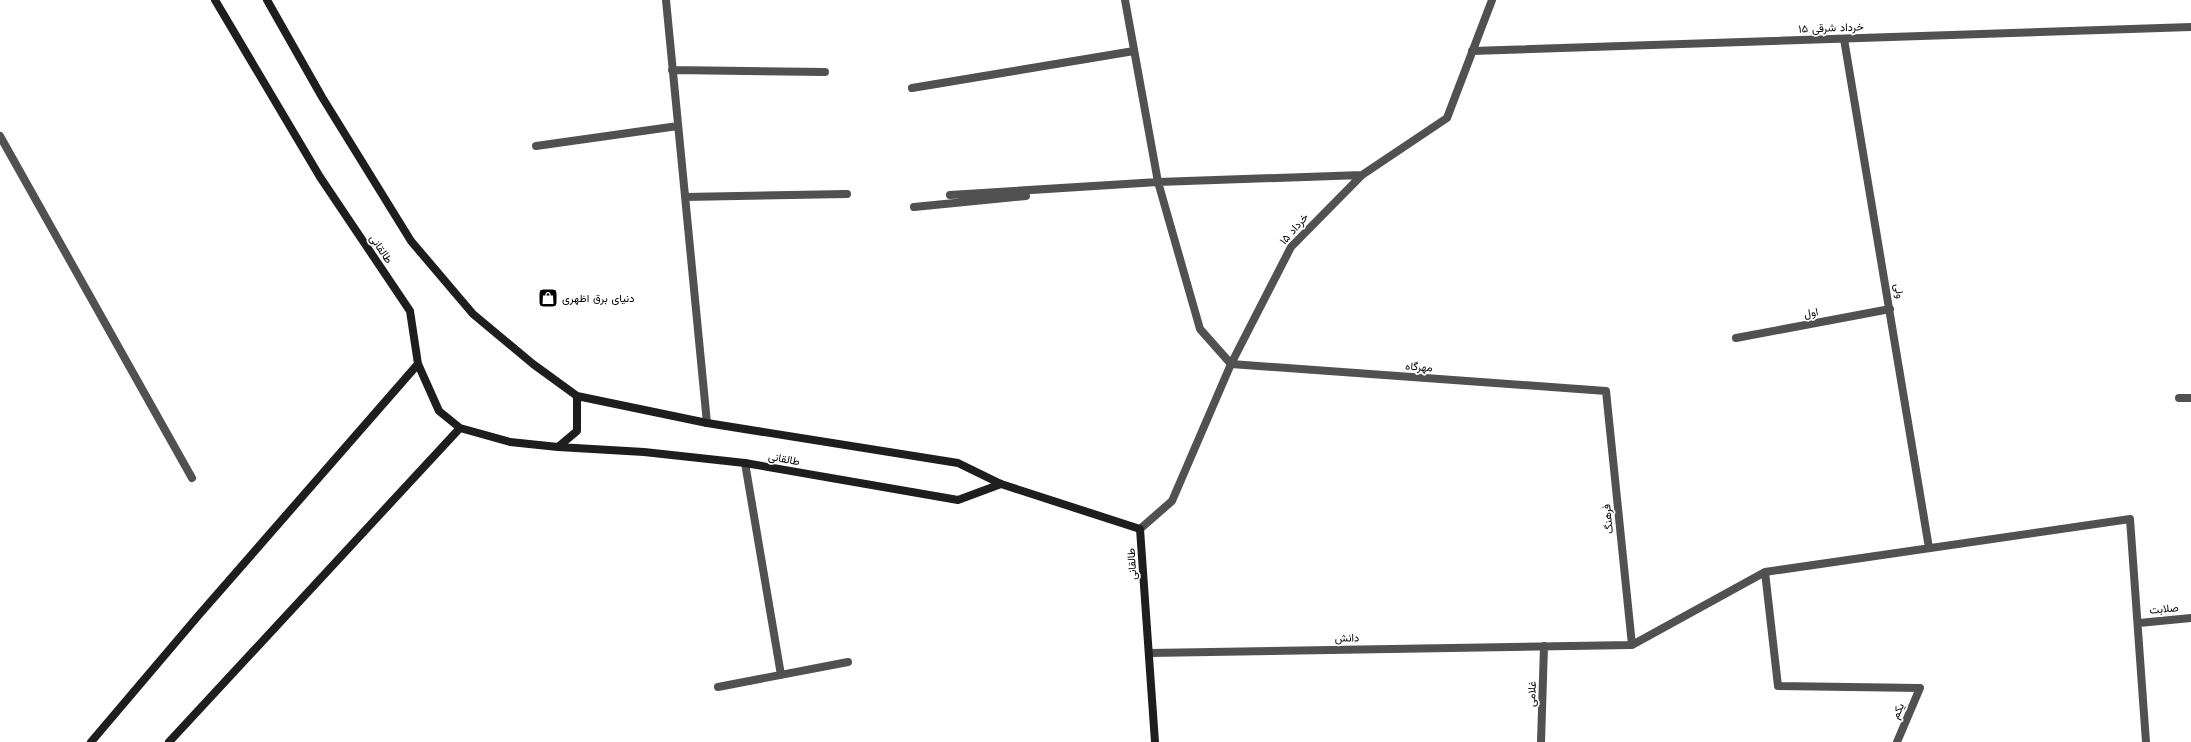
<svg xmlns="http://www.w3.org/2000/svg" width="2191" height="742" font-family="'Work Sans',Vazirmatn,sans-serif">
	<rect width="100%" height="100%" fill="#fff"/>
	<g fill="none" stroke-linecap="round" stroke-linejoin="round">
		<path stroke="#515151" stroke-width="8" d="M666 0 707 423
			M1125 0 1158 182 1200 329 1231 364 1606 391 1632 645
			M1844 39 1929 548
			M1472 51 2191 27
			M672 70 825 72
			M912 88 1134 51
			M0 136 192 478
			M536 146 678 126
			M950 195 1158 182 1362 175
			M685 197 847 194
			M914 207 1026 196
			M1736 338 1890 309
			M2179 398H2191
			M745 463 781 675
			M1140 529 1172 501 1231 364 1291 247 1362 175 1447 118 1492 0
			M1765 572 1778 686 1920 688 1897 742
			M2139 623 2191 618
			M1149 653 1632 645 1765 572 2130 519 2146 742
			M718 687 848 662
			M1541 742 1544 646"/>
		<path stroke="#1e1e1e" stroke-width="8" d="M215 0 320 177 410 311 418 364 439 411 460 428 510 442 558 447 577 431V396
			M267 0 322 97 411 241 473 314 533 364 577 396 707 423 958 463 1001 484 1140 529 1155 742
			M558 447 644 452 745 463 958 500 1001 484
			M91 742 198 616 418 364
			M169 742 460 428"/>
	</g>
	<defs>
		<symbol id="shop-square" viewBox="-11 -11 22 22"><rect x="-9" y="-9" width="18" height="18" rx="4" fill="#000" stroke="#fff"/><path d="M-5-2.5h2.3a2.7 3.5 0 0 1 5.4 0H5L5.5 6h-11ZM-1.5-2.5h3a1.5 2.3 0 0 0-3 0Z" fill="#fff"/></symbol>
	</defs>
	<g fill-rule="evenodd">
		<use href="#shop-square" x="537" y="287" width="22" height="22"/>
	</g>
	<g text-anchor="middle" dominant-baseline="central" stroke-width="3.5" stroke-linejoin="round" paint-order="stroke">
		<g font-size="11" fill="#000" stroke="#fff">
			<text transform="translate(1831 28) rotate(-2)">۱۵ خرداد شرقی</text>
			<text transform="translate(1294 229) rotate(-49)">۱۵ خرداد</text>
			<text transform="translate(381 249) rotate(56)">طالقانی</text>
			<text transform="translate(1899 291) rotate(80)">ولی</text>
			<text transform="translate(1811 313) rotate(-11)">اول</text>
			<text transform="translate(1419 367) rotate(4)">مهرگاه</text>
			<text transform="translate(784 459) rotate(11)">طالقانی</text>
			<text transform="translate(1608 519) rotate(-96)">فرهنگ</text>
			<text transform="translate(1132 564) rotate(-94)">طالقانی</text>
			<text transform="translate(2164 609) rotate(-5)">صلابت</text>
			<text transform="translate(1347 638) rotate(-1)">دانش</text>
			<text transform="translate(1532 694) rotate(-88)">غلامی</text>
			<text transform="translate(1898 711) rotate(-67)">یکم</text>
		</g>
		<g font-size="11" fill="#000" stroke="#fff" text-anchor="start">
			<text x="562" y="298">دنیای برق اظهری</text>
		</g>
	</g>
</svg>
